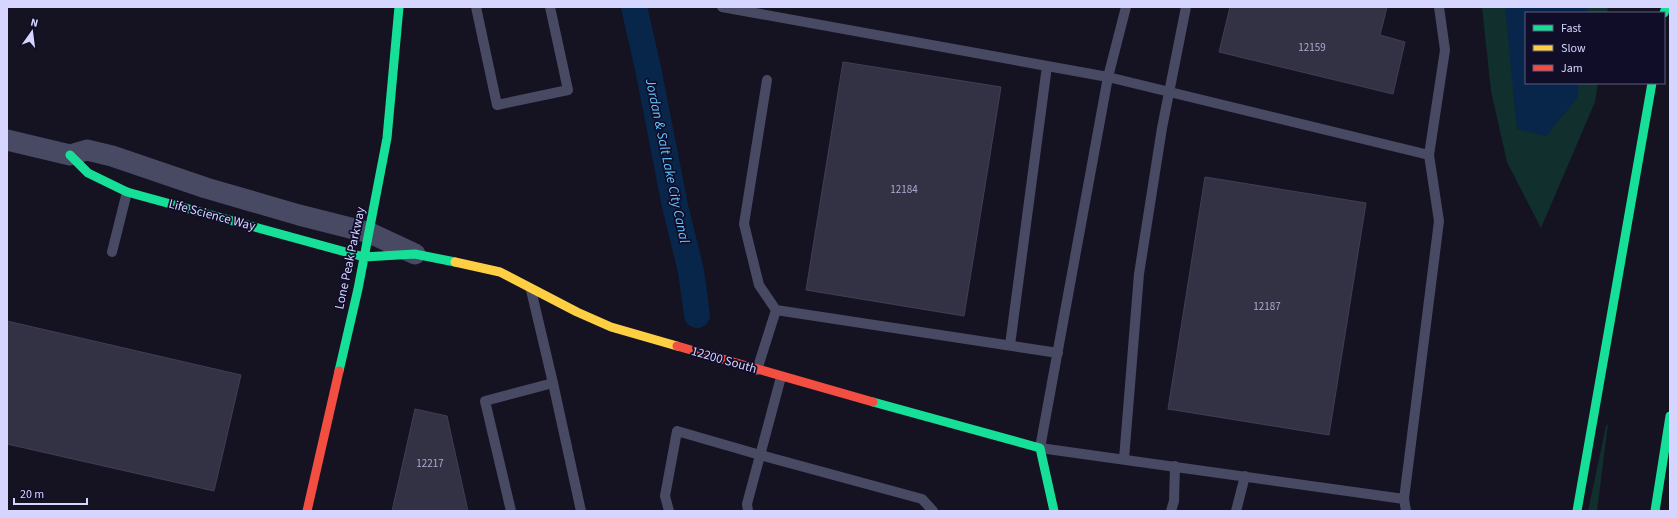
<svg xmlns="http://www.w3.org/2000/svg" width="1677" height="518" font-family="'Source Sans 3',sans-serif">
	<rect width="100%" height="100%" fill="#151322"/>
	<path fill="#112f2d" d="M1482 7H1608L1607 13H1526V83H1598L1595 102 1541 228 1507 162 1491 91Z
		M1608 424 1597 511H1588L1606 426Z"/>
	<path fill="#08254a" d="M1505 7H1588L1587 13H1526V83H1579L1577 98 1546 136 1517 129Z"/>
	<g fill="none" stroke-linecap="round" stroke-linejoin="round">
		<path stroke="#08254a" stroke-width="26" d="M634 7 648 68 675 206 691 271 697 315"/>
	</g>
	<path fill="#333144" stroke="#403e56" d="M1230 7H1387L1380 35 1405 42 1393 94 1219 52Z
		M843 62 1001 87 964 316 806 290Z
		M1205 177 1366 203 1329 435 1168 409Z
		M7 321 241 375 214 491 7 444Z
		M415 409 447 416 468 511H392Z"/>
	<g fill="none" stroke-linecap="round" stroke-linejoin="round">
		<path stroke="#484963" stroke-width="10" d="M476 7 497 105 568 90 550 7
			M722 7 1108 77 1429 155 1439 221 1404 499 1406 511
			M1126 7 1108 77 1040 448 1404 499
			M767 80 744 224 759 285 776 310 1058 353
			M1429 155 1445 50 1439 7
			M112 252 127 192
			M531 290 553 383 581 511
			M1010 345 1047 66
			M757 370 776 310
			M1124 459 1139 274 1162 128 1186 7
			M511 511 485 401 553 383
			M669 511 665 496 677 431 760 455 922 499 933 511
			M748 511 747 504 781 377
			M1171 511 1174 501 1175 466
			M1236 511 1245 476"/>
		<path stroke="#484963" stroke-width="21" d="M7 140 70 155 87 150 112 156 206 188 299 215 370 233 415 254"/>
		<path stroke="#16e098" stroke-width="9" d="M1664 13 1666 7
			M70 155 88 173 127 192 364 257 415 254 455 262
			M339 371 358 289 387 138 399 7
			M873 402 1040 448 1054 511
			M1577 511 1652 83
			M1655 511 1670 416"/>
		<path stroke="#ffcf43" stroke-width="9" d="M455 262 500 272 577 312 611 327 677 346"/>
		<path stroke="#f24e42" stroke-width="9" d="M677 346 873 402
			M307 511 339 371"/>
	</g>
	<g text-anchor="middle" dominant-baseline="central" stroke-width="3.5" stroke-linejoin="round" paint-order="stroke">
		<g font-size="11" fill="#adacd0">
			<text x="1312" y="47">12159</text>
			<text x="904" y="189">12184</text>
			<text x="1267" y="306">12187</text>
			<text x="430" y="463">12217</text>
		</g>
		<g font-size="13" fill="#d6d5ff" stroke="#100d28">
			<text transform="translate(212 215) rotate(15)">Life Science Way</text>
			<text transform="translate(350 258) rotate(-78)">Lone Peak Parkway</text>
			<text transform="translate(724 360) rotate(16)">12200 South</text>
		</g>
		<g font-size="14" font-style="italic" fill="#63c4ff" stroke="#100d28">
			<text transform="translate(667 161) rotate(78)">Jordan &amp; Salt Lake City Canal</text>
		</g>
	</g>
	<rect width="1677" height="518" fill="none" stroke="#d6d5ff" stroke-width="16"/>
	<rect x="1525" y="12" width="140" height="72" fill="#100d28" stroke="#5f5d7e"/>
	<rect x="1533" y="25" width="20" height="6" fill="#16e098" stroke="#5f5d7e"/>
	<text x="1561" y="32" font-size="12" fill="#d6d5ff">Fast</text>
	<rect x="1533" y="45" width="20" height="6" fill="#ffcf43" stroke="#5f5d7e"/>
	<text x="1561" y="52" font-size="12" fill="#d6d5ff">Slow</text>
	<rect x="1533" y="65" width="20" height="6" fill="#f24e42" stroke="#5f5d7e"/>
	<text x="1561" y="72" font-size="12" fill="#d6d5ff">Jam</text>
	<g transform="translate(32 32) rotate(14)" stroke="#100d28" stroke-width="3" paint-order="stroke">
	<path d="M0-3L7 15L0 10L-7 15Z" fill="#d6d5ff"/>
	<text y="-6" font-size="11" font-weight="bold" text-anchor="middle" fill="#d6d5ff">N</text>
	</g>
	<path d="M14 498v6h73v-6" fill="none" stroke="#d6d5ff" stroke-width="2"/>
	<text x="20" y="498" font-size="12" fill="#d6d5ff" stroke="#100d28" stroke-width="3" paint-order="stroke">20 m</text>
</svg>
